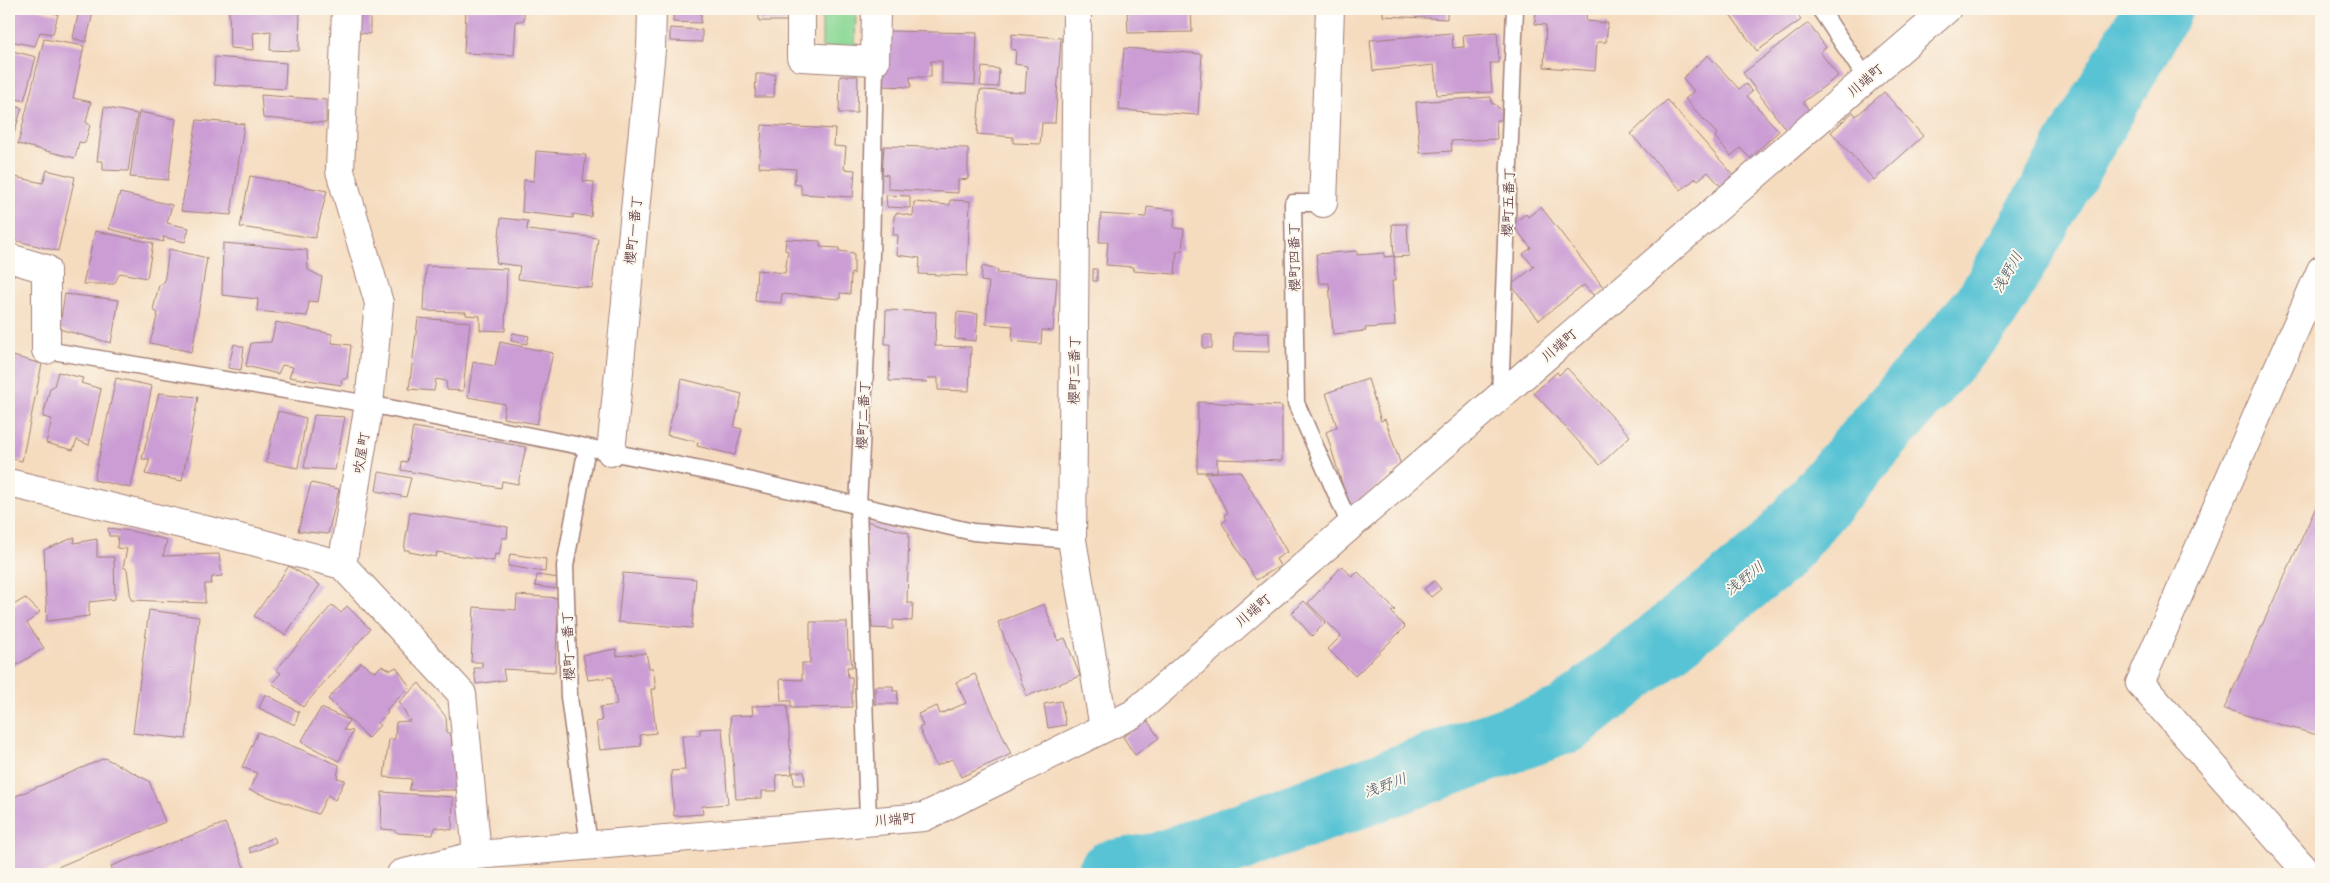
<svg xmlns="http://www.w3.org/2000/svg" width="2330" height="883" font-family="Delius,'Klee One',sans-serif">
	<rect width="100%" height="100%" fill="#fbf7ec"/>
	<filter id="ink" filterUnits="userSpaceOnUse"><feTurbulence type="fractalNoise" baseFrequency=".02" numOctaves="2"/><feDisplacementMap in="SourceGraphic" scale="10" xChannelSelector="R" yChannelSelector="G"/><feConvolveMatrix kernelMatrix="1 2 1 2 8 2 1 2 1" color-interpolation-filters="sRGB"/></filter>
	<filter id="wash" filterUnits="userSpaceOnUse"><feTurbulence type="fractalNoise" baseFrequency=".0096" numOctaves="4" result="noise"/><feDisplacementMap in="SourceGraphic" scale="20" xChannelSelector="R" yChannelSelector="G"/><feGaussianBlur stdDeviation="1.12" result="paint"/><feColorMatrix in="noise" values="0 0 0 0 0 0 0 0 0 0 0 0 0 0 0 0 0 1.4 0 .05"/><feComposite in="paint" operator="in"/></filter>
	<g filter="url(#wash)">
		<rect width="100%" height="100%" fill="#f5dcbf"/>
		<path fill="#8cd896" stroke="#6b7c60" d="M822 9H856L855 46 822 48Z"/>
		<g fill="none" stroke-linecap="round" stroke-linejoin="round">
			<path stroke="#59c3d4" stroke-width="68" d="M1111 874 1160 866 1567 719 1771 557 1986 308 2158 9"/>
		</g>
		<g id="blocks">
			<path fill="#cb9dd4" d="M10 9H37L58 14 53 34 40 32 35 46 9 41Z
				M229 9H300L299 51 270 50 271 31 253 33 254 50 230 48Z
				M360 9H370V34L359 33Z
				M466 9H524V21H516L514 55 464 53Z
				M759 9H789L788 21H759Z
				M1127 9H1191L1192 32 1128 33Z
				M1383 9H1447V19L1383 16Z
				M1536 9H1587L1586 21 1608 23 1606 42H1597L1595 71 1544 67 1546 25 1535 24Z
				M1726 9H1793L1801 20 1757 51Z
				M79 10 93 13 86 42 73 38Z
				M673 10H701V23L673 22Z
				M1808 23 1826 47 1820 52 1838 76 1803 102 1811 113 1787 131 1743 73Z
				M670 28 702 30V42L670 41Z
				M888 31 977 33 975 85 942 83V61H931V77H910L911 87 882 86V70H886Z
				M1497 32 1499 63H1490L1492 92 1437 95 1434 65 1373 71 1370 40 1452 33 1453 48 1464 47 1463 35Z
				M1012 34 1061 38 1055 123H1042L1040 144 1013 143V137L977 134 980 90 1025 92 1027 66 1015 64 1016 50 1011 49Z
				M44 39 84 46 73 98 91 102 86 122 90 125 85 143 79 142 75 158 18 144Z
				M1124 48 1202 54 1198 115 1119 110Z
				M9 50 36 57 24 101 9 97Z
				M1708 55 1739 89 1746 84 1752 92 1747 96 1779 131 1750 158 1740 148 1731 156 1715 137 1717 134 1685 99 1694 91 1683 78Z
				M215 57 286 63 285 89 214 85Z
				M982 67 999 69 998 87 980 86Z
				M756 74H775L774 97H755Z
				M840 76H858L857 113H839Z
				M1884 92 1923 136 1874 180 1831 132 1853 112 1856 116Z
				M261 95 326 100V123L263 118Z
				M1491 97 1492 104H1495L1502 111 1501 120H1496L1497 139 1451 141 1452 151 1420 153 1416 102Z
				M1667 100 1737 179 1724 190 1708 172 1698 180 1696 178 1681 190 1631 134Z
				M9 105 22 108 11 143 9 142Z
				M104 107 137 114 128 171 103 170V161H97Z
				M139 112 176 119 168 180 130 177Z
				M197 120 244 124 231 215 181 211Z
				M762 125 835 129 834 146 846 147 844 169 855 170 853 197 801 194V185L794 184 796 169 759 167Z
				M884 146 968 148V179L958 180V193L888 189V175L882 174Z
				M9 148 14 149 9 168Z
				M536 151 586 155 583 181 594 182 591 217 573 214V218L522 212 524 180 534 181Z
				M47 170 75 177 58 251 9 239V204L15 177 43 183Z
				M250 176 327 191 315 238 240 227Z
				M120 193 172 205 167 223 189 228 185 242 163 237 164 242 109 229Z
				M886 195 910 196V208L887 207Z
				M950 200 970 201 967 276 919 274 920 258 897 255 898 235H893L894 217 896 213 913 216 914 202 950 205Z
				M1147 207 1175 210 1174 228 1184 229 1182 251H1177L1175 274 1133 271 1134 267 1106 265 1108 242H1099L1101 214 1146 217Z
				M1541 207 1604 288 1594 296 1584 285 1539 320 1511 285 1534 267 1523 254 1531 248 1512 224 1526 214 1528 217Z
				M501 218 528 221 527 230 598 238 592 288 518 279 520 266 496 263Z
				M1392 224H1407L1409 256 1394 257Z
				M95 231 153 243 147 278 120 273 114 284H83Z
				M786 239 820 241V247L839 248V251L854 253V274L851 273 850 294 840 293V299L782 294 781 303 755 301 757 270 785 273 788 251 785 250Z
				M223 243 307 250 308 270 322 277 318 302 309 301 307 316 257 311 258 299 222 295Z
				M169 249 207 258 192 352 150 343 158 313 153 310 159 285 164 283Z
				M1357 251V255L1385 253 1384 257 1394 256 1395 281H1392L1395 326 1365 328 1366 331 1333 334 1329 283H1319L1316 254Z
				M426 266 507 269 505 331 480 330V316L466 315V312L424 311Z
				M982 266 998 270 997 273 1057 278 1053 331 1042 330 1041 344 1012 341 1013 326 986 324 989 282 981 281Z
				M1093 269H1097V281H1093Z
				M65 294 119 300 111 343 59 329Z
				M886 310 936 312 935 346 971 347 969 391 938 390V378H928L927 382 889 381 890 344H885Z
				M957 312 978 314 976 341 955 339Z
				M9 318 13 319 10 338H9Z
				M418 318 470 322 463 391 447 390 446 381 436 379 434 391 409 389Z
				M276 322 332 334V343L351 345 347 379H342L341 385 289 377 293 367 282 365 278 374 246 366 251 343 271 342Z
				M513 333 529 336 527 344 511 341Z
				M1234 333H1269V352L1233 351Z
				M1203 335H1212V348H1203Z
				M500 342 553 353 537 424 503 418 505 404 468 397 473 362 495 366Z
				M234 344 244 347 241 370 228 368Z
				M9 355 42 364 22 461 9 458Z
				M1567 368 1630 436 1600 465 1534 393 1557 372 1559 375Z
				M58 372 83 378 81 383 101 389 89 445 77 440 73 450 46 443 52 419 43 417 50 388 54 386Z
				M116 378 152 386 131 488 94 480Z
				M682 379 742 394 734 427 742 429 735 455 697 446 698 442 667 435Z
				M1368 379 1381 421 1385 419 1402 468 1388 472 1389 476 1357 504 1351 505 1350 502 1348 503 1326 432 1337 427 1326 393Z
				M159 393 198 397 182 481 145 474 150 459H142Z
				M1198 402 1282 406V461L1217 459V472H1197Z
				M278 411 306 418 298 468 266 462Z
				M314 415 345 417 335 470 304 468Z
				M413 427 526 447 518 484 502 481 501 488 401 470 402 461 407 462Z
				M1240 471 1287 552 1276 559 1280 566 1256 580 1222 523 1227 520 1224 515 1228 513 1205 473Z
				M379 472 411 478 406 497 376 491Z
				M311 483 339 489 328 534 298 531Z
				M2321 496V736L2224 709Z
				M410 512 508 527 507 538H502L499 555 495 554 494 561 437 552 436 557 409 552V550H404Z
				M866 521 909 533 907 603H913L912 621 893 620V629L872 628 870 586 868 587Z
				M108 528 131 531 167 540 163 556 219 554 222 576 212 577 211 584H205V603L131 600 127 569 123 567 127 549 117 548 118 536H109Z
				M75 537 74 543 97 539V557H114L115 599 89 602V616L47 621 44 550Z
				M510 554 546 559 545 572 508 566Z
				M289 566 320 585 285 635 254 616Z
				M1342 566 1352 577 1358 572 1395 610 1391 612 1405 627 1355 676 1328 649 1341 636 1308 603Z
				M623 573 696 579 692 628 618 622Z
				M537 575 559 578 558 589 535 586Z
				M1434 581 1441 589 1431 597 1424 589Z
				M517 595 559 598 555 672 503 669 505 680 476 684 474 668H482V662H471L474 607 516 610Z
				M25 598 40 612 27 623 44 648 9 670V608Z
				M1304 601 1325 623 1312 636 1292 613Z
				M1044 604 1058 641 1065 638 1080 676 1027 696 998 622Z
				M332 605 341 613 347 606 370 629 303 707 272 683 281 673 276 670Z
				M149 610 199 617 186 739 133 733Z
				M810 622H847L848 650H850L852 667H847L848 677H852V707L791 708V701H781L780 679 802 680V663H810Z
				M616 649 617 656 646 653 649 668H653L656 689H651L656 733 640 735 641 746 600 750 596 722 602 721 600 707 617 705 612 677 588 680 583 655Z
				M361 662 375 672 381 666 391 670 396 667 410 687 387 709V714L377 723 380 725 368 738 328 699Z
				M975 674 1011 754 961 777 952 759 936 766 919 728 923 726 918 714 937 706 940 714 966 703 956 682Z
				M419 683 446 717 447 732 451 735 457 790H409L412 779 384 777 389 739H395L396 722 410 721 399 702Z
				M875 686H893V691H898L897 704H875Z
				M265 694 299 712 295 725 259 708Z
				M1061 701 1066 725 1048 728 1044 704Z
				M787 705 792 774 776 775 777 791H762V798L736 799 730 716 753 715 752 706Z
				M321 708 349 720 344 730 353 731 339 761 301 742Z
				M1147 720 1159 738 1135 755 1123 737Z
				M722 728 728 804 702 806 703 814 674 816 671 771 685 770 682 735H700V729Z
				M258 732 339 765 337 778 345 780 335 800 328 795 318 814 249 790 257 773 242 767Z
				M105 758 149 781 165 822 41 874H9V799Z
				M793 772H804L805 785H794Z
				M382 792 453 797 452 830 435 827 433 835 398 833 394 830 381 829Z
				M225 823 247 874H114L111 866Z
				M274 837 276 842 251 853 249 848Z"/>
		</g>
	</g>
	<g filter="url(#ink)">
		<use href="#blocks" fill-opacity="0" stroke="#a07e75" stroke-width="1"/>
		<g fill="none" stroke-linecap="round" stroke-linejoin="round">
			<defs>
				<path id="service" d="M1820 9 1866 78
					M1323 203H1293L1296 403 1350 525
					M46 350 369 404 721 474 973 532 1072 540
					M1500 396 1515 9
					M587 447 565 566 569 697 589 845
					M868 821 858 505 871 254 875 61"/>
				<path id="minor" d="M346 9 340 171 379 303 369 404 342 565 462 694 477 855
					M801 9V57L875 61 876 9
					M1077 9 1072 540 1104 728
					M1323 203 1330 9
					M9 258 46 269V350
					M611 452 651 50 652 9
					M9 483 256 542 342 565
					M401 874 477 855 924 817 1133 714 1947 9
					M2304 874 2306 871 2140 683 2321 270"/>
			</defs>
			<use href="#service" stroke="#a07e75" stroke-width="19"/>
			<use href="#minor" stroke="#a07e75" stroke-width="30"/>
			<use href="#service" stroke="#fff" stroke-width="16"/>
			<use href="#minor" stroke="#fff" stroke-width="28"/>
		</g>
	</g>
	<g text-anchor="middle" dominant-baseline="central" stroke-width="4" stroke-linejoin="round" paint-order="stroke">
		<g font-size="14" fill="#4a1f2b" stroke="#fbf7ec">
			<text transform="translate(1865 80) rotate(-41)">川端町</text>
			<text transform="translate(1508 202) rotate(-88)">櫻町五番丁</text>
			<text transform="translate(633 230) rotate(-84)">櫻町一番丁</text>
			<text transform="translate(1294 257) rotate(-91)">櫻町四番丁</text>
			<text transform="translate(1559 345) rotate(-41)">川端町</text>
			<text transform="translate(1074 370) rotate(-89)">櫻町三番丁</text>
			<text transform="translate(863 415) rotate(-87)">櫻町二番丁</text>
			<text transform="translate(361 453) rotate(-81)">吹屋町</text>
			<text transform="translate(1253 610) rotate(-41)">川端町</text>
			<text transform="translate(568 646) rotate(-92)">櫻町一番丁</text>
			<text transform="translate(895 819) rotate(-5)">川端町</text>
		</g>
		<g font-size="15" font-style="italic" fill="#4f5866" stroke="#fbf7ec">
			<text transform="translate(2007 272) rotate(-60)">浅野川</text>
			<text transform="translate(1744 578) rotate(-38)">浅野川</text>
			<text transform="translate(1385 785) rotate(-20)">浅野川</text>
		</g>
	</g>
	<rect width="2330" height="883" fill="none" stroke="#fbf7ec" stroke-width="30"/>
</svg>
